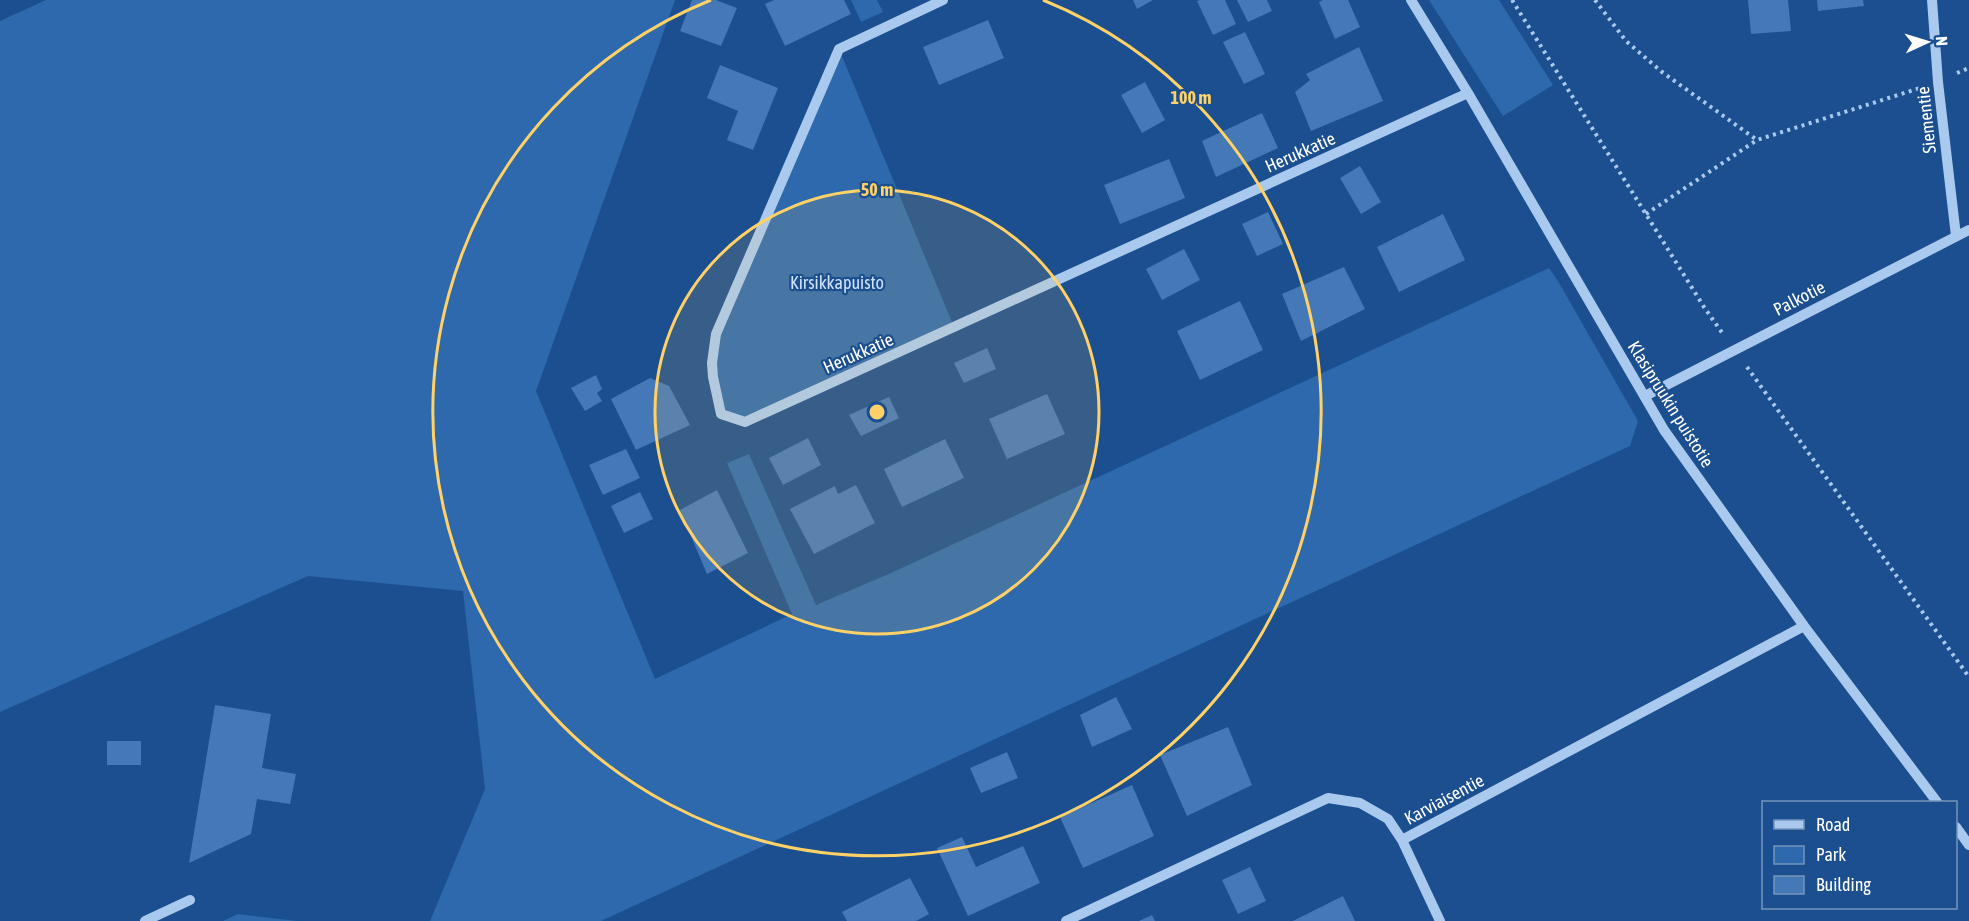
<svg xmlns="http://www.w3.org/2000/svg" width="1969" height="921" font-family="'Asap Condensed',sans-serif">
	<rect width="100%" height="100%" fill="#1b4f8f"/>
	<path fill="#2e69ad" d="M46 0H675L536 391 655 679 792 614 727 463 749 454 816 605 891 573 1549 268 1558 281 1638 421 1630 446 601 921H430L485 789 463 591 308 576 0 712V21Z
		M851 0H877L883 12 861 22Z
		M1429 0H1499L1553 85 1503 116Z
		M839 49 954 327 745 422 721 414 712 363 716 334Z
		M238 914 297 921H223Z"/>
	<path fill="#4478b7" d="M692 0H716L737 8 721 46 680 31Z
		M774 0H844L851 14 785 46 765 4Z
		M1133 0H1153L1137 9Z
		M1200 0H1225L1236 24 1213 35 1197 1Z
		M1237 0H1267L1272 11 1248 22Z
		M1323 0H1348L1360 27 1335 39 1319 2Z
		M1748 0H1788L1791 31 1751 34Z
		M1817 0H1863L1864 6 1818 11Z
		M988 20 1004 58 939 85 923 47Z
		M1245 32 1265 74 1244 84 1223 42Z
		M1359 47 1383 101 1311 131 1295 92 1310 80 1306 74Z
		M720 65 778 88 753 150 727 140 738 111 707 98Z
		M1145 82 1165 120 1142 133 1121 95Z
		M1262 113 1278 148 1216 177 1202 141Z
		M1169 159 1185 198 1120 224 1104 185Z
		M1360 166 1381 202 1361 214 1340 178Z
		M1268 212 1283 244 1257 256 1242 224Z
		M1443 214 1465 260 1399 292 1377 247Z
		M1184 249 1200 280 1162 300 1146 269Z
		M1344 267 1365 309 1301 341 1282 294Z
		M1240 301 1263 350 1200 380 1177 331Z
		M987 348 996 369 964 383 954 363Z
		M596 375 602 389 597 393 602 401 585 411 571 388Z
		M650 378 669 386 690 425 636 450 611 399Z
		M1047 394 1065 434 1007 459 989 419Z
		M889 397 899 418 861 436 849 415Z
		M808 438 821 465 783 485 769 458Z
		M945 439 964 478 902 507 884 469Z
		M626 449 640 478 603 495 589 465Z
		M856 485 875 523 814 554 790 509 835 486 838 494Z
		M717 490 748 553 707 574 680 510Z
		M640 492 653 519 624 533 611 506Z
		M1116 697 1132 729 1092 747 1080 715Z
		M215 705 271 714 262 768 296 774 290 804 257 799 251 834 189 863Z
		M1228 727 1252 785 1187 816 1160 755Z
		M107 741H141V765H107Z
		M1007 752 1018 778 981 793 970 768Z
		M1132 785 1154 836 1083 868 1060 817Z
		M962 837 976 867 1023 846 1040 883 968 916 937 848Z
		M1250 867 1266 901 1238 914 1222 880Z
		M910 878 929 914 916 921H847L842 912Z
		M1343 896 1355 921H1293Z
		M1152 915 1155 921H1139Z"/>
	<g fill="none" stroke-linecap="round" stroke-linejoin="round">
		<path stroke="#a9c9ee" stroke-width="4" stroke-dasharray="3 4.5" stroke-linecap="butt" d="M1512 0 1704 307 1723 334
			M1595 0 1626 41 1662 72 1757 140 1920 88
			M1957 73 1969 68
			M1646 214 1757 140
			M1747 367 1969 677"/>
		<path stroke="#a9c9ee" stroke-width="10" d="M943 0 839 49 716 334 712 363 713 377 721 414 745 422 1468 93
			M1411 0 1468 93 1664 430 1804 626 1937 802
			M1932 0 1938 82 1956 236
			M1645 396 1969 230
			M1956 827 1969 845
			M1402 840 1804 626
			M145 921 190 900
			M1066 921 1328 798 1360 803 1388 819 1402 840 1440 921"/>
	</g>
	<circle cx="877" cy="412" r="222" fill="#ffd166" fill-opacity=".12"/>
	<g fill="none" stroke="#ffd166" stroke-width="3">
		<circle cx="877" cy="412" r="222"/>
		<path d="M1043 0A444 444 0 1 1 711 0"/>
	</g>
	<g text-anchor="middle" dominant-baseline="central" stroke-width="4.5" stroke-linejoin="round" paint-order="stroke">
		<g font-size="18" fill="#fff" stroke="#1b4f8f">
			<text transform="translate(1926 120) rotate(-96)">Siementie</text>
			<text transform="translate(1300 152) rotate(-24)">Herukkatie</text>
			<text transform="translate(1799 298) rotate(-27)">Palkotie</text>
			<text transform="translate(858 353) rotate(-24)">Herukkatie</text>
			<text transform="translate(1671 404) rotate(58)">Klasipruukin puistotie</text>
			<text transform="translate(1444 799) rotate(-28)">Karviaisentie</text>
		</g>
		<g font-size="18" fill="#cfe3fa" stroke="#1b4f8f">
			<text x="837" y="282">Kirsikkapuisto</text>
		</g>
	</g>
	<circle cx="877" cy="412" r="9" fill="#ffd166" stroke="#1b4f8f" stroke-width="3"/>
	<g font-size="18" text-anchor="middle" font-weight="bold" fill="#ffd166" stroke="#1b4f8f" stroke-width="4.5" stroke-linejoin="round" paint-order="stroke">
		<text x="1191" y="104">100 m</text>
		<text x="877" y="196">50 m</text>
	</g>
	<rect x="1762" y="801" width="195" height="108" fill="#1b4f8f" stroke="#7695bc" stroke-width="1.5"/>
	<rect x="1774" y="820" width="30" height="9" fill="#a9c9ee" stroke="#7695bc" stroke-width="1.5"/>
	<text x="1816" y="831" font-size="18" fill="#ffffff">Road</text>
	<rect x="1774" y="846" width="30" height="18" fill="#2e69ad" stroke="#7695bc" stroke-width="1.5"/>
	<text x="1816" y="861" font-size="18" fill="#ffffff">Park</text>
	<rect x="1774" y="876" width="30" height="18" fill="#4478b7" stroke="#7695bc" stroke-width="1.5"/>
	<text x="1816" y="891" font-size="18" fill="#ffffff">Building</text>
	<g transform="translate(1927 42) rotate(86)" stroke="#1b4f8f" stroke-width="4.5" paint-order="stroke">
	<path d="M0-4.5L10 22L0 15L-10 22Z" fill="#ffffff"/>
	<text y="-9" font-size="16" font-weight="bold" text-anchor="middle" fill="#ffffff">N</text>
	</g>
</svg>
